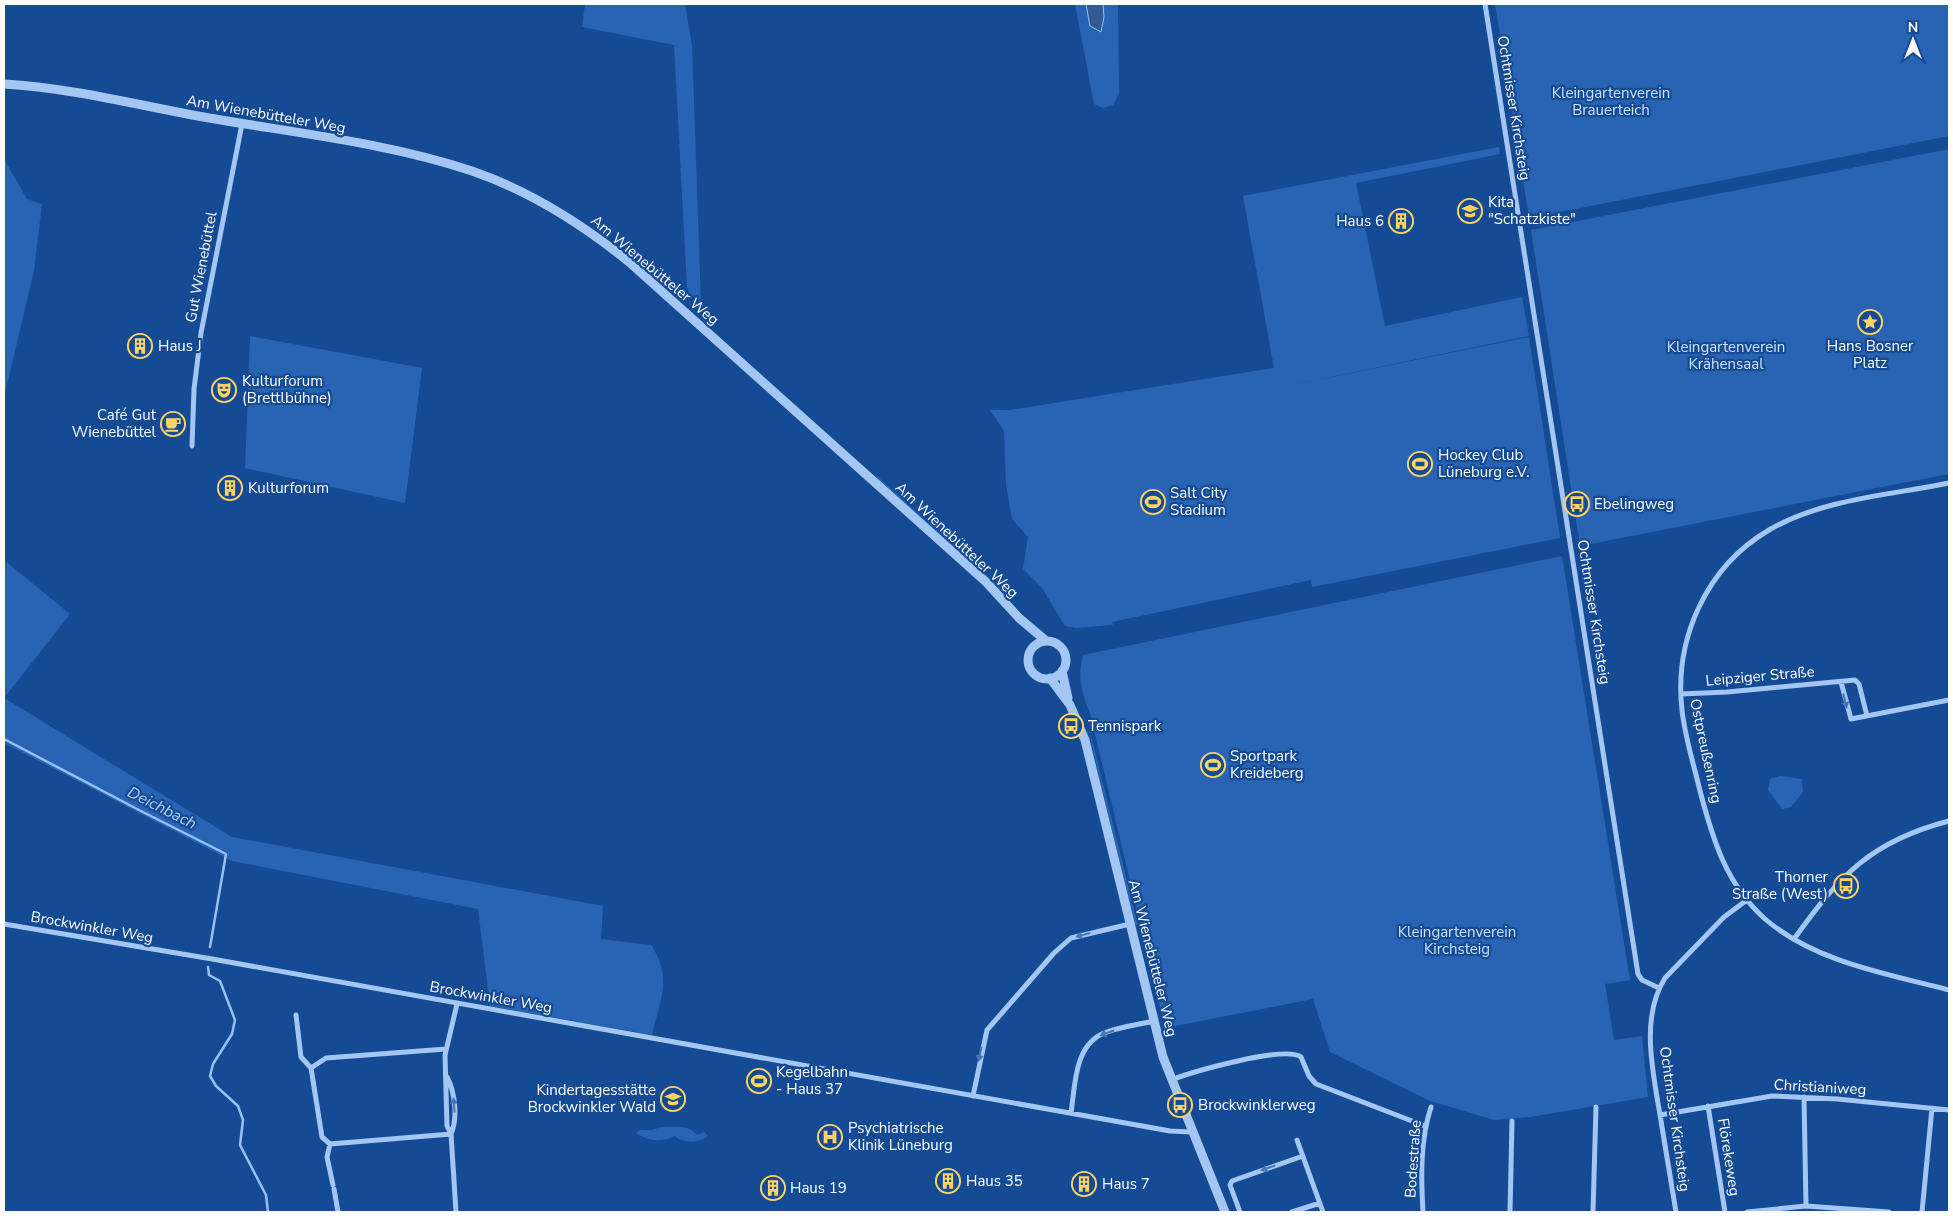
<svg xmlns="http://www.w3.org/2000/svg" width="1953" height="1216" font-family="'Nunito Sans',sans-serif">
	<rect width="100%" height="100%" fill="#154b94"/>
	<path fill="#2864b3" d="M585 4H685L692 45 701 304 691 296 687 287 674 45 582 27Z
		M1075 4H1086L1090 26 1102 32 1104 17 1103 4H1118L1119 94 1113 105 1103 108 1094 104Z
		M1495 4H1949V136L1529 218Z
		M1499 147 1500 154 1356 183 1385 326 1522 297 1529 336 1278 388 1529 337 1560 538 1312 587 1311 580 1112 622 1113 625 1076 628 1065 626 1042 588 1023 569 1028 537 1012 519 1006 484 1004 431 990 410H1010L1274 368 1243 196Z
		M1949 149V474L1580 546 1531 230Z
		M4 159 27 199 42 204 34 271 4 397Z
		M250 336 422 368 405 503 245 468Z
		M877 476 1008 595 1005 597 876 478Z
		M1562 556 1630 980 1605 984 1614 1040 1642 1036 1648 1097 1530 1117 1494 1120 1430 1101 1330 1052 1313 999 1165 1028 1090 713C1082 695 1077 674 1083 655Z
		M4 560 70 614 4 698 232 837 603 906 601 939 651 945C673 978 660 999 652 1035L490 1006 478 909 232 861 4 743Z
		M1088 723 1138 925 1135 926 1093 750Z
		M1780 776 1802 779 1803 792 1791 807 1782 809 1768 790 1770 779Z
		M661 1127C673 1127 689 1124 697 1135L704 1132 708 1136C697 1144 685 1143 674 1136 663 1143 648 1141 636 1133L639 1130H652Z"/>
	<path fill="#345b91" stroke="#96c1f5" d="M1086 4H1103L1104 17 1101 32 1090 26Z"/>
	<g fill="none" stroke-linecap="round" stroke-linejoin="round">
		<path stroke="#96c1f5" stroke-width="2.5" d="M4 739 139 810 226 854 210 947
			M208 967 209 975 220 981 235 1020 232 1034 213 1064 210 1076 216 1086 238 1106 243 1120 240 1145 266 1195 268 1212"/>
		<path stroke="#a4c6f2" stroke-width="5" d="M1485 4 1638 974 1642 980 1659 988
			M192 446 194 389 201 333 242 124
			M1949 483C1890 495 1822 499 1769 530 1706 567 1674 639 1682 710 1685 738 1694 765 1700 791 1713 840 1726 884 1765 919 1815 962 1887 974 1949 990
			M1841 682 1851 719 1949 700
			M1681 694 1727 692 1855 680 1859 684 1867 716
			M4 924 212 959 1170 1131 1191 1132
			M1794 939C1839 876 1871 841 1949 821
			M296 1015 301 1057 311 1068
			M446 1049 326 1058 311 1068 322 1137 330 1144 451 1134
			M447 1077C455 1092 458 1118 451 1134
			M1171 1080C1192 1072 1285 1045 1301 1057L1309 1076 1316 1084 1425 1126
			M973 1096 987 1030 1054 953 1071 938 1130 924
			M1804 1097 1806 1206
			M1708 1106 1725 1212
			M1071 1113C1075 1087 1074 1047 1102 1034 1117 1027 1137 1025 1154 1021
			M1660 1115 1772 1096 1837 1099 1949 1110
			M1297 1140 1323 1212
			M330 1144 327 1157 333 1185
			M334 1189 338 1212
			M456 1212 451 1134 447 1126 445 1055 457 1004
			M1240 1212 1230 1185 1232 1181 1303 1156
			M1292 1212 1320 1203
			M1423 1212C1421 1177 1420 1141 1431 1107
			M1510 1212 1512 1121
			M1593 1212 1596 1107
			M1676 1212C1671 1182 1666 1151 1661 1121 1654 1076 1639 1019 1665 978L1724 917 1747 900
			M1747 1212 1806 1206 1889 1212
			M1922 1212 1932 1108"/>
		<path stroke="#a4c6f2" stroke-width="9" d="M4 84C73 88 141 106 209 118 296 133 388 143 472 171 530 191 582 224 629 262L986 582 1019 618 1045 640
			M1028 660a19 19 0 1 1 38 0a19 19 0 1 1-38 0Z
			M1062 671 1068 698
			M1050 678 1070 705 1085 740 1163 1057 1225 1212"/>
	</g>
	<defs><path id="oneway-solid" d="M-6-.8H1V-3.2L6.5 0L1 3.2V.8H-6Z" transform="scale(1.25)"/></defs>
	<g fill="#4776b5">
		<use href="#oneway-solid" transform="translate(1845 701) rotate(77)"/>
		<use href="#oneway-solid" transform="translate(1083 935) rotate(165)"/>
		<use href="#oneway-solid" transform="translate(1107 1033) rotate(161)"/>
		<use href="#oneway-solid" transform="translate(980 1054) rotate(101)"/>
		<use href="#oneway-solid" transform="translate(454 1105) rotate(-94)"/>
		<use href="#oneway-solid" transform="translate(1268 1168) rotate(161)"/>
	</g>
	<defs>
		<symbol id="school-ring" viewBox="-11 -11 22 22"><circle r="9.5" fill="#154b94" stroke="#ffd465" stroke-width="1.5"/><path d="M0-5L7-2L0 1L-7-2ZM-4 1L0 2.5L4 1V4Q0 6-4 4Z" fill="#ffd465"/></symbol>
		<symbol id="building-ring" viewBox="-11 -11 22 22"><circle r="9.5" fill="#154b94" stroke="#ffd465" stroke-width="1.5"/><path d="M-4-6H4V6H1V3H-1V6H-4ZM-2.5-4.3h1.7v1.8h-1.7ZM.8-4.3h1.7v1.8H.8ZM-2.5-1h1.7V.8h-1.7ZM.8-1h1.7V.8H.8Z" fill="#ffd465"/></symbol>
		<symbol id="sight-ring" viewBox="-11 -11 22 22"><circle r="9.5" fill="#154b94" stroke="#ffd465" stroke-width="1.5"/><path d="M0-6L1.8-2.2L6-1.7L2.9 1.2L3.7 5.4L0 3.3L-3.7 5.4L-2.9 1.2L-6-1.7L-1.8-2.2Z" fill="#ffd465"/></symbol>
		<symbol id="theatre-ring" viewBox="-11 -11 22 22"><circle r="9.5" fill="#154b94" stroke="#ffd465" stroke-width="1.5"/><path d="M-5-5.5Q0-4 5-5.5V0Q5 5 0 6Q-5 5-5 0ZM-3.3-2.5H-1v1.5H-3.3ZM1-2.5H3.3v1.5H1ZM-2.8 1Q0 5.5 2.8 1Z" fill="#ffd465"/></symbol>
		<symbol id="cafe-ring" viewBox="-11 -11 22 22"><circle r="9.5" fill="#154b94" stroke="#ffd465" stroke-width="1.5"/><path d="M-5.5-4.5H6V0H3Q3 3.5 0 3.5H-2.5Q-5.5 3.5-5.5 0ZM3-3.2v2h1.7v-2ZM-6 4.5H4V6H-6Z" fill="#ffd465"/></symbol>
		<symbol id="stadium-ring" viewBox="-11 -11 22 22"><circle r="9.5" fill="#154b94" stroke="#ffd465" stroke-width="1.5"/><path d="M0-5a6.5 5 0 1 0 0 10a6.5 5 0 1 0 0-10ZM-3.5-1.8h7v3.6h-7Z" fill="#ffd465"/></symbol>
		<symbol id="bus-ring" viewBox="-11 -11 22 22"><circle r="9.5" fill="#154b94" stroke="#ffd465" stroke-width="1.5"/><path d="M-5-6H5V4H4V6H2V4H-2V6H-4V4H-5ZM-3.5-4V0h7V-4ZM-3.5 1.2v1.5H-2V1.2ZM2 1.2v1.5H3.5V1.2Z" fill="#ffd465"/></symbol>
		<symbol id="hospital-ring" viewBox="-11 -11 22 22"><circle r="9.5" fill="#154b94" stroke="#ffd465" stroke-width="1.5"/><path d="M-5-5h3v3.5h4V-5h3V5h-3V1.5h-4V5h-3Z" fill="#ffd465"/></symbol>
	</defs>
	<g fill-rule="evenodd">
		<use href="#school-ring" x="1456" y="197" width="28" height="28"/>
		<use href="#building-ring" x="1387" y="207" width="28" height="28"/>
		<use href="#sight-ring" x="1856" y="308" width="28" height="28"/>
		<use href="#building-ring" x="126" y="332" width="28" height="28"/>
		<use href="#theatre-ring" x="210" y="376" width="28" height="28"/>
		<use href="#cafe-ring" x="159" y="410" width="28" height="28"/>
		<use href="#stadium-ring" x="1406" y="450" width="28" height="28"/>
		<use href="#building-ring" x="216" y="474" width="28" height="28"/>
		<use href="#stadium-ring" x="1139" y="488" width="28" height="28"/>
		<use href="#bus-ring" x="1563" y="490" width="28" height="28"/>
		<use href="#bus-ring" x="1057" y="712" width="28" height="28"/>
		<use href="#stadium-ring" x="1199" y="751" width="28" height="28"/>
		<use href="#bus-ring" x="1832" y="872" width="28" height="28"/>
		<use href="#stadium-ring" x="745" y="1067" width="28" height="28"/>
		<use href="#school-ring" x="659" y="1085" width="28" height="28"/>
		<use href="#bus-ring" x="1166" y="1091" width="28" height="28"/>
		<use href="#hospital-ring" x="816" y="1123" width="28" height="28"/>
		<use href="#building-ring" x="934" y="1167" width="28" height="28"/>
		<use href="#building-ring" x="1070" y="1170" width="28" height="28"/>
		<use href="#building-ring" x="759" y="1174" width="28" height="28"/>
	</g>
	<g text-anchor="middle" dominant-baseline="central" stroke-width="4.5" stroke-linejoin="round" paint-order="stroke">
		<g font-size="15" fill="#cce1fc" stroke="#154b94">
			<text x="1611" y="93">Kleingartenverein<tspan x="1611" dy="17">Brauerteich</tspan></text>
			<text x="1726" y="347">Kleingartenverein<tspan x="1726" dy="17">Krähensaal</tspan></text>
			<text x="1457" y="932">Kleingartenverein<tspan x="1457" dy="17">Kirchsteig</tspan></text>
		</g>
		<g font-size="15" fill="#fff" stroke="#154b94">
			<text transform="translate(1514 108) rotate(81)">Ochtmisser Kirchsteig</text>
			<text transform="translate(266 114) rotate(10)">Am Wienebütteler Weg</text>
			<text transform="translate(201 267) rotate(-79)">Gut Wienebüttel</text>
			<text transform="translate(655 270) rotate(40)">Am Wienebütteler Weg</text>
			<text transform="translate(957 540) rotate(43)">Am Wienebütteler Weg</text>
			<text transform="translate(1594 612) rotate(81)">Ochtmisser Kirchsteig</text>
			<text transform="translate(1760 676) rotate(-5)">Leipziger Straße</text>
			<text transform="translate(1706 751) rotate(78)">Ostpreußenring</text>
			<text transform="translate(92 927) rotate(10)">Brockwinkler Weg</text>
			<text transform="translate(1153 958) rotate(76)">Am Wienebütteler Weg</text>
			<text transform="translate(491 997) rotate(10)">Brockwinkler Weg</text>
			<text transform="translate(1820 1087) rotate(3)">Christianiweg</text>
			<text transform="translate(1675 1119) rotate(82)">Ochtmisser Kirchsteig</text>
			<text transform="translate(1729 1157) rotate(81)">Flörekeweg</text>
			<text transform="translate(1413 1159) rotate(-86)">Bodestraße</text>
		</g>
		<g font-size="15" fill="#fff" stroke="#154b94" text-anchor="start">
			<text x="1488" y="202">Kita<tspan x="1488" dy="17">"Schatzkiste"</tspan></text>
			<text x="1384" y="221" text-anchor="end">Haus 6</text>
			<text x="158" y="346">Haus J</text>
			<text x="1870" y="346" text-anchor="middle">Hans Bosner<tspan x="1870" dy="17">Platz</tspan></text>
			<text x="242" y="381">Kulturforum<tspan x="242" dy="17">(Brettlbühne)</tspan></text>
			<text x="156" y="415" text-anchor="end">Café Gut<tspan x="156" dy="17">Wienebüttel</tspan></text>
			<text x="1438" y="455">Hockey Club<tspan x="1438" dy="17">Lüneburg e.V.</tspan></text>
			<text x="248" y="488">Kulturforum</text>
			<text x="1170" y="493">Salt City<tspan x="1170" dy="17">Stadium</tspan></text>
			<text x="1594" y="504">Ebelingweg</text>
			<text x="1088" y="726">Tennispark</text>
			<text x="1230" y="756">Sportpark<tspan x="1230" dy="17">Kreideberg</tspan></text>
			<text x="1828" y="877" text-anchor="end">Thorner<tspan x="1828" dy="17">Straße (West)</tspan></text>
			<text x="776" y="1072">Kegelbahn<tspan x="776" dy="17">- Haus 37</tspan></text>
			<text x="656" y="1090" text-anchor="end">Kindertagesstätte<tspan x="656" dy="17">Brockwinkler Wald</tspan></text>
			<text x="1198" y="1105">Brockwinklerweg</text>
			<text x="848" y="1128">Psychiatrische<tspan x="848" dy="17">Klinik Lüneburg</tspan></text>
			<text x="966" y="1181">Haus 35</text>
			<text x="1102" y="1184">Haus 7</text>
			<text x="790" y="1188">Haus 19</text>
		</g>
		<g font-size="16" font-style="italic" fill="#b1d0f8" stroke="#154b94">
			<text transform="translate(162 808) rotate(27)">Deichbach</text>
		</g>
	</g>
	<rect width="1953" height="1216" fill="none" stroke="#ffffff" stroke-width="10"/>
	<g transform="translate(1913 40)" stroke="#154b94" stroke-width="4" paint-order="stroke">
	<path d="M0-4L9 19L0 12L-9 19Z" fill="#ffffff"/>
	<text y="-8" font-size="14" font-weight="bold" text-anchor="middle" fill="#ffffff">N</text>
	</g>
</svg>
